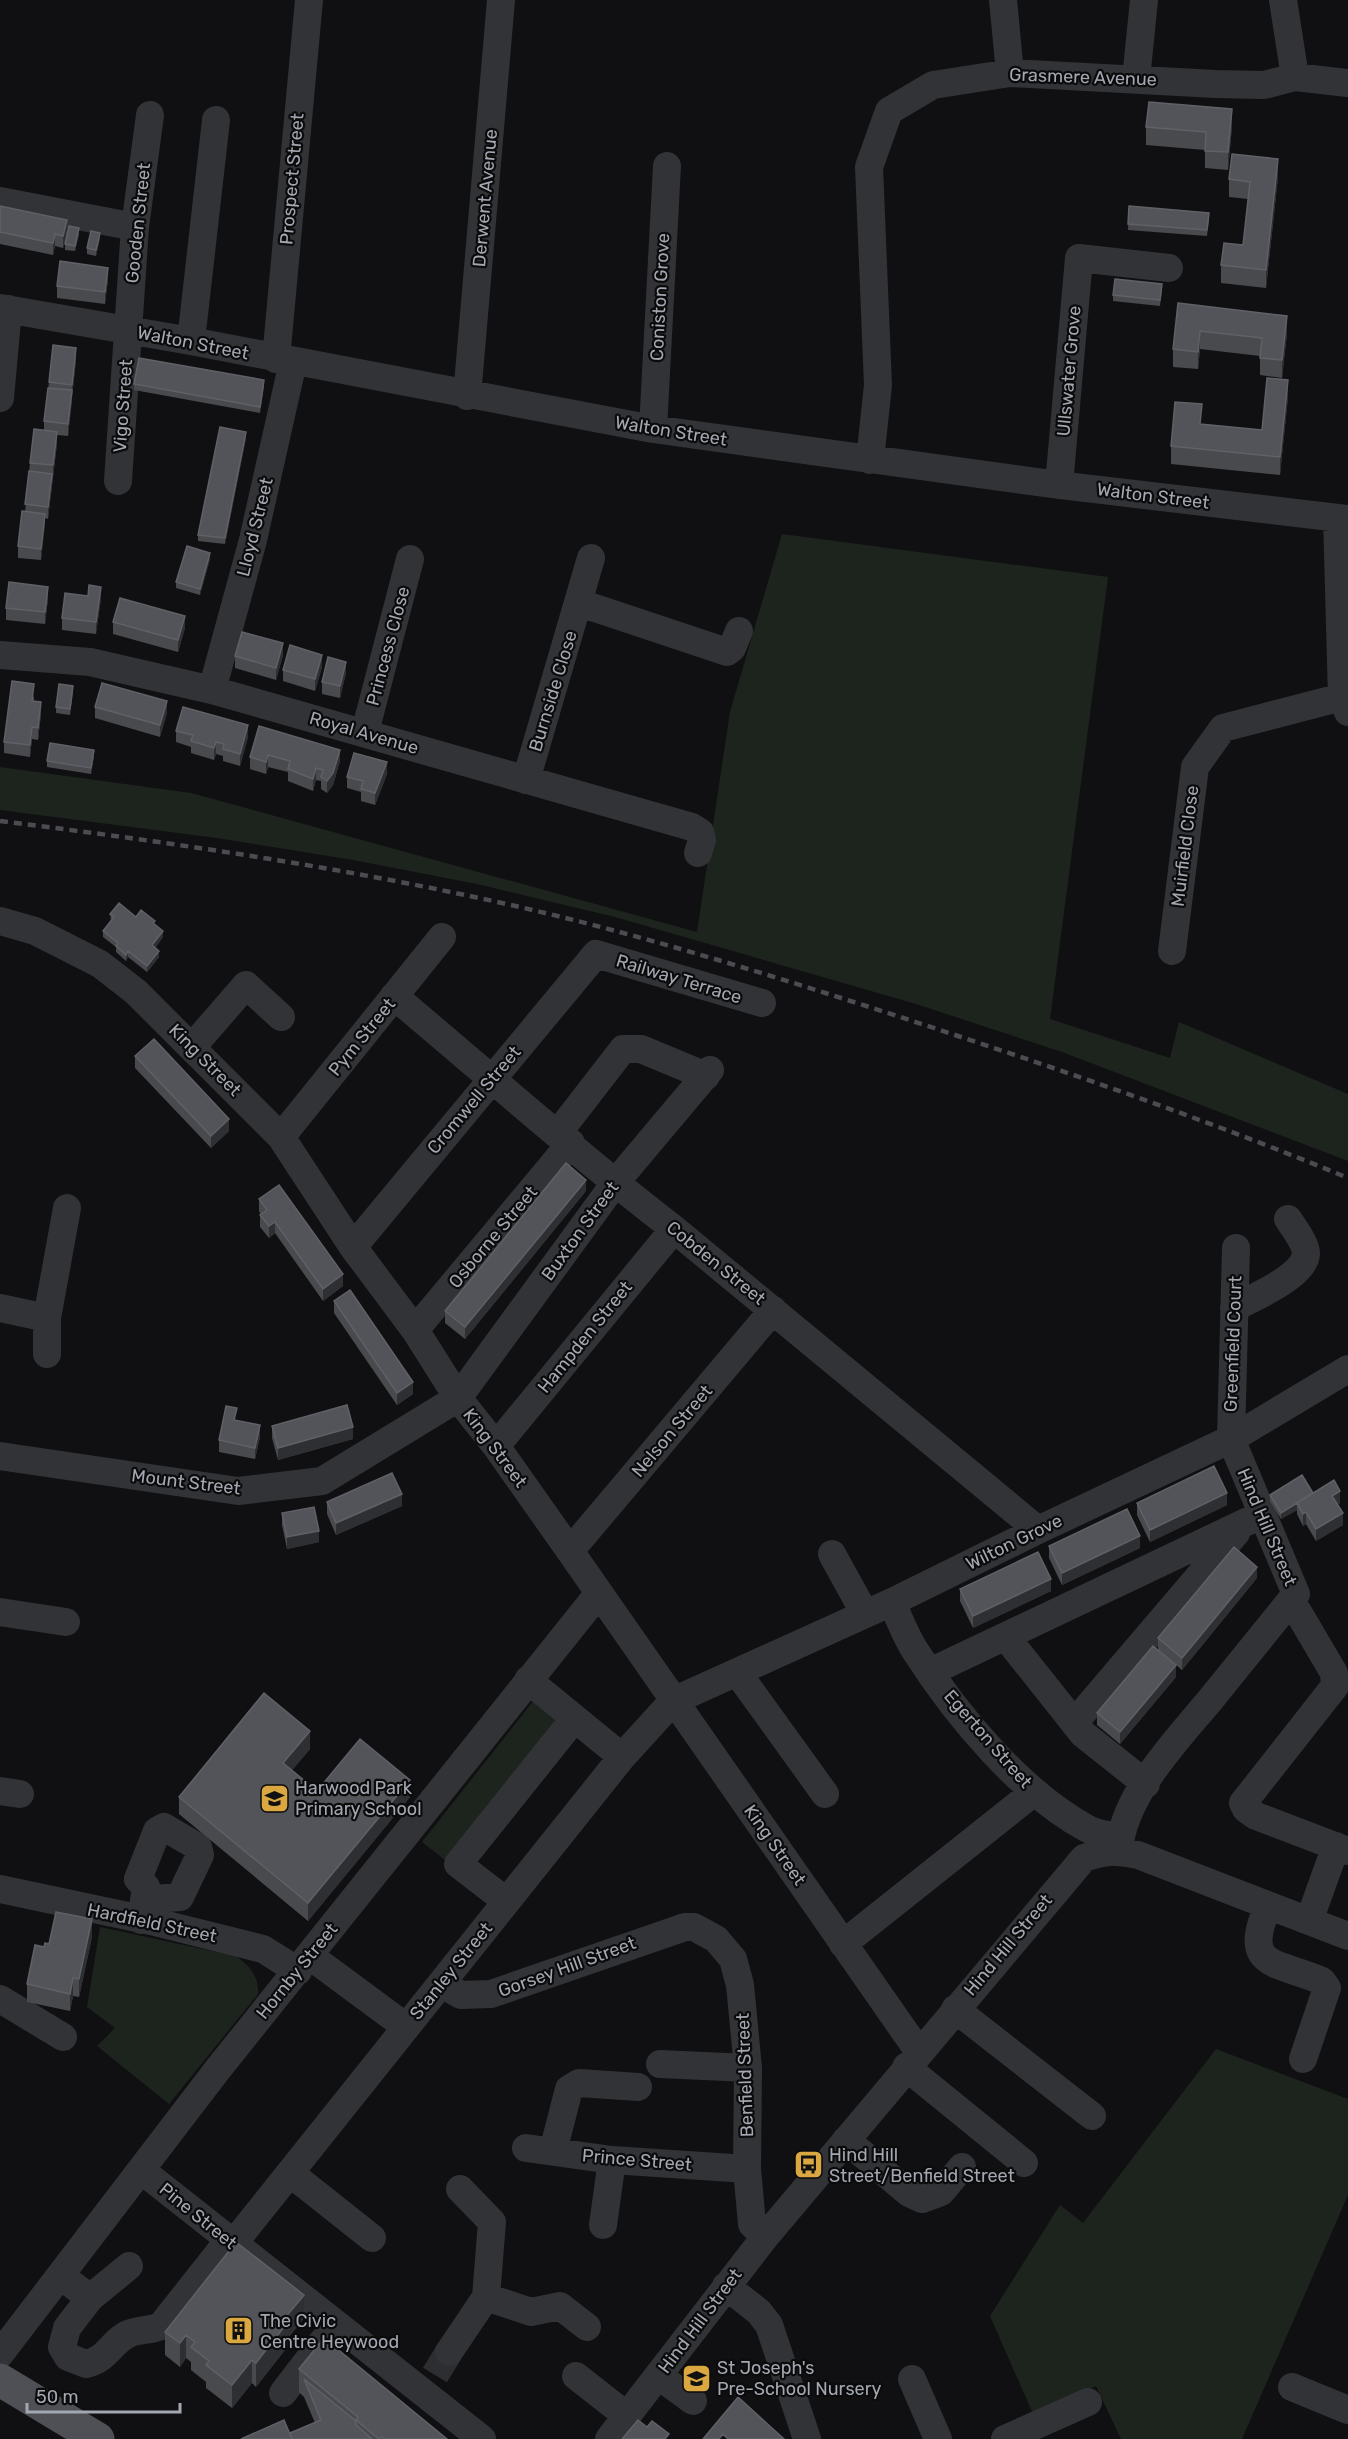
<svg xmlns="http://www.w3.org/2000/svg" width="1348" height="2439" font-family="Rubik,sans-serif">
	<rect width="100%" height="100%" fill="#101012"/>
	<path fill="#1d241e" d="M782 534 1108 577 1050 1019 1170 1058 1179 1022 1348 1094V1161L1062 1052 916 1004 615 917 477 884 353 860 217 838 0 810V767L191 793 697 932 730 712Z
		M538 1695 558 1720 450 1864 422 1842Z
		M100 1927 235 1956C250 1965 259 1977 258 1994L169 2104 97 2046 115 2028 87 2007Z
		M1216 2049 1348 2099V2195L1242 2439H1121L1096 2386 1034 2416 990 2316 1060 2205 1083 2223Z"/>
	<g fill="none" stroke-linecap="round" stroke-linejoin="round">
		<path stroke="#2d2e32" stroke-width="28" stroke-dasharray="28 14" stroke-linecap="butt" d="M435 2375 449 2352"/>
		<path stroke="#323336" stroke-width="28" d="M1003 0 1010 73
			M1283 0 1295 77
			M1136 79 1144 0
			M0 201 135 227
			M0 308 191 341 653 429 1059 485 1348 519
			M191 341 216 120
			M276 359 309 0
			M467 396 501 0
			M0 398 8 309
			M653 429 667 166
			M870 460 878 385 869 167 889 111 933 85 1010 73 1215 84 1264 85 1295 77 1348 83
			M118 481 135 227 150 115
			M1059 485 1079 258 1169 268
			M1337 518 1342 697 1348 712
			M580 603 727 652 732 648 739 631
			M0 655 90 662 212 690 692 827 700 832 702 840 698 853
			M212 690 253 540 293 362
			M365 732 410 559
			M526 780 591 558
			M0 921 35 931 100 964 136 992 281 1137 353 1247 415 1330 458 1398 496 1446 570 1551 919 2052
			M1172 951 1195 767 1223 728 1342 697
			M394 996C487 1074 578 1155 674 1229L1038 1530
			M192 1047 246 985 281 1017
			M558 1133 623 1049H641L706 1076
			M281 1137 442 937
			M353 1247 596 954 762 1003
			M0 1308 47 1318
			M1234 1308C1252 1298 1314 1273 1305 1248 1302 1238 1294 1228 1288 1219
			M415 1330 571 1143
			M47 1354V1318L67 1208
			M496 1446 674 1229
			M0 1456 238 1491 322 1481 458 1398 615 1183 710 1070
			M570 1551 773 1310
			M832 1554 865 1614
			M1291 1600 1334 1673 1335 1686 1243 1803 1246 1809 1256 1816 1348 1851
			M892 1602C899 1619 906 1637 916 1652 957 1716 1021 1793 1088 1829 1097 1834 1110 1835 1120 1837
			M0 1612 66 1622
			M1006 1637 1083 1734 1146 1784
			M737 1672 825 1794
			M930 1672 1263 1514
			M528 1680 622 1757
			M1074 1723 1236 1533
			M0 1791 20 1794
			M1119 1850C1123 1795 1177 1740 1211 1699 1239 1664 1268 1629 1296 1594L1231 1439 1236 1248
			M0 1889 151 1921 263 1949 298 1971
			M506 1901 458 1864 574 1719
			M1268 1906C1241 1969 1276 1961 1322 1981L1327 1988 1303 2059
			M141 1920 146 1887 138 1879 157 1831 164 1827 198 1847 200 1855 180 1897 155 1899 151 1921
			M1309 1921 1336 1846
			M843 1944 1034 1792
			M310 1956 406 2027
			M441 1984 461 1995 491 1994 685 1927H694L716 1939 733 1959 740 1985 748 2068 747 2169 752 2224 765 2237
			M0 1999 63 2037
			M955 2009 1092 2116
			M660 2064 748 2068
			M906 2067 1024 2163
			M846 2140 909 2193 922 2199 941 2192 962 2167
			M526 2148 612 2160 747 2169
			M553 2151 569 2089 579 2083 638 2087
			M141 2170 482 2439
			M290 2173 372 2238
			M603 2225 612 2160
			M233 2244 622 1757 673 1701 892 1602 1038 1530 1231 1439 1348 1369
			M61 2276 90 2298 67 2328 62 2347 68 2357 86 2364C108 2359 111 2342 128 2334 139 2329 150 2331 161 2326L229 2240
			M726 2286 759 2312 769 2325 807 2439
			M486 2297 531 2312 560 2306 587 2327
			M90 2298 129 2266
			M449 2352 486 2297 492 2222 460 2189
			M0 2354 218 2069 599 1593
			M576 2376 627 2416
			M659 2376 693 2401
			M912 2379 938 2439
			M1292 2387 1348 2410
			M283 2393 323 2341
			M609 2439 765 2237 1084 1858C1104 1851 1118 1850 1138 1855L1348 1936
			M1005 2439 1088 2402"/>
		<path stroke="#4e5055" stroke-width="33" d="M0 2380 98 2439"/>
		<path stroke="#4b4c51" stroke-width="4.5" stroke-dasharray="8 6" stroke-linecap="butt" d="M0 821C160 841 321 864 479 898 616 927 751 969 885 1012 1041 1063 1196 1115 1348 1178"/>
	</g>
	<path fill="#494a4e" d="M1146 127H1232L1228 170 1205 168V150L1146 145Z
		M1278 177 1266 288 1221 283V265L1243 245 1248 199 1229 197V179Z
		M0 206 67 232 63 248 55 246 53 255 0 244Z
		M1129 206 1209 219 1207 236 1128 230Z
		M79 234 75 251 65 250V244Z
		M100 238 96 256 87 254V248Z
		M108 279 105 304 57 298V286Z
		M1162 290 1160 306 1113 301V295Z
		M1178 303 1287 333 1282 378 1260 375V356L1200 349 1198 369 1173 367V349Z
		M76 360 68 436 57 435V444L48 519 45 518 41 560 18 558V546L25 512 30 463 44 430V421L49 382Z
		M134 384 264 386 260 413 134 390Z
		M1288 397 1280 475 1171 464V446L1262 430Z
		M246 438 225 544 198 541V535Z
		M210 559 200 595 176 588V582Z
		M101 598 96 634 62 630V618Z
		M48 599 45 624 6 620V608Z
		M113 622 185 628 178 652 113 634Z
		M283 655 276 680 235 668V656Z
		M322 667 315 691 283 681V670Z
		M346 673 340 698 322 694V682Z
		M73 692 70 715 56 713V707Z
		M34 696V701L41 714 38 740 32 739 30 757 4 753V742Z
		M95 707 167 713 160 737 95 718Z
		M259 726 340 761 333 785 327 793 321 789V781L316 780 313 791 288 781V772L268 767 266 774 250 769V757Z
		M176 731 248 737 240 766 223 761V756L216 754 214 760 191 753V747L176 742Z
		M94 756 91 774 47 767V761Z
		M387 774 375 805 361 801V792L347 788V777Z
		M110 914 136 917 155 924 163 937 155 948 159 957 147 972 128 957 126 961 116 952V947L103 937V931L111 921Z
		M135 1056 229 1131 211 1148 135 1068Z
		M586 1191 465 1339 445 1323V1311Z
		M259 1199 343 1286 323 1301 275 1233 269 1238 260 1227V1215H261L259 1211Z
		M334 1301 413 1394 397 1405 334 1313Z
		M237 1420 260 1437 255 1459 219 1452V1440Z
		M272 1426 353 1439 278 1460 272 1438Z
		M1313 1493 1340 1503 1337 1505 1343 1525 1316 1541 1306 1524 1303 1526 1297 1514V1510L1281 1519 1270 1501V1495Z
		M327 1502 402 1506 336 1535 327 1514Z
		M1137 1503 1227 1505 1150 1542 1137 1515Z
		M282 1513 319 1542 287 1549 282 1525Z
		M1049 1546 1140 1548 1062 1585 1049 1558Z
		M1257 1578 1182 1670 1158 1650V1638Z
		M960 1589 1051 1591 973 1628 960 1601Z
		M1176 1677 1120 1744 1097 1725V1713Z
		M310 1749 292 1770 317 1791 410 1797 308 1921 179 1814V1797Z
		M92 1937 79 1997 73 1996 70 2011 27 2002V1984L44 1947 49 1944Z
		M304 2318 288 2338V2346L256 2387 252 2383 232 2408 206 2388V2382L191 2370V2362L186 2358 180 2367 165 2355V2332Z
		M299 2369 447 2439H241L290 2433 315 2423 304 2397 299 2392Z"/>
	<path fill="#2e2f32" d="M1232 109V127L1228 170V152Z
		M1278 159V177L1266 288V270Z
		M67 220V232L63 248V236Z
		M79 228V234L75 251V246Z
		M100 233V238L96 256V250Z
		M55 234V246L53 255V243Z
		M108 268V279L105 304V292Z
		M1287 316V333L1282 378V360Z
		M1200 331V349L1198 369V352Z
		M76 348V360L72 397V385Z
		M264 380V386L260 413V407Z
		M1288 380V397L1280 475V457Z
		M72 390V402L68 436V424Z
		M57 432V444L53 477V465Z
		M246 432V438L225 544V538Z
		M52 474V485L48 519V507Z
		M45 514V526L41 560V549Z
		M210 553V559L200 595V589Z
		M48 587V599L45 624V612Z
		M101 587V598L96 634V622Z
		M185 616V628L178 652V640Z
		M283 643V655L276 680V668Z
		M322 655V667L315 691V679Z
		M346 662V673L340 698V686Z
		M167 701V713L160 737V725Z
		M41 702V714L38 740V728Z
		M248 725V737L240 766V754Z
		M32 727V739L30 757V745Z
		M216 742V754L214 760V748Z
		M94 750V756L91 774V768Z
		M340 750V761L333 785 327 793V781Z
		M268 755V767L266 774V762Z
		M387 762V774L375 805V793Z
		M316 768V780L313 791V779Z
		M163 931V937L152 951V945Z
		M128 951V957L126 961V955Z
		M159 951V957L147 972V966Z
		M229 1119V1131L211 1148V1136Z
		M586 1180V1191L465 1339V1327Z
		M275 1222V1233L269 1238V1226Z
		M343 1274V1286L323 1301V1289Z
		M413 1382V1394L397 1405V1393Z
		M260 1425V1437L255 1459V1448Z
		M353 1427V1439L278 1460V1448Z
		M1340 1491V1503L1332 1508V1496Z
		M1227 1493V1505L1150 1542V1530Z
		M402 1494V1506L336 1535V1523Z
		M1297 1504V1510L1281 1519V1513Z
		M1306 1512V1524L1303 1526V1514Z
		M1343 1513V1525L1316 1541V1529Z
		M319 1531V1542L287 1549V1537Z
		M1140 1536V1548L1062 1585V1573Z
		M1257 1567V1578L1182 1670V1658Z
		M1051 1579V1591L973 1628V1616Z
		M1176 1665V1677L1120 1744V1732Z
		M310 1731V1749L283 1781V1763Z
		M410 1780V1797L308 1921V1903Z
		M92 1919V1937L79 1997V1979Z
		M73 1978V1996L70 2011V1994Z
		M304 2295V2318L288 2338V2346L256 2387V2363L284 2319Z
		M186 2335V2358L180 2367V2343Z
		M252 2360V2383L232 2408V2385Z"/>
	<path fill="#525459" stroke="#5f6167" stroke-width="1.5" d="M1149 102 1232 109 1228 152 1205 151 1206 132 1146 127Z
		M1232 154 1278 159 1266 270 1221 265 1224 243 1243 245 1250 182 1229 179Z
		M0 206 67 220 63 236 55 234 53 243 0 232Z
		M1129 206 1209 213 1207 230 1128 224Z
		M69 226 79 228 75 246 65 244Z
		M91 231 100 233 96 250 87 248Z
		M60 261 108 268 105 292 57 286Z
		M1115 279 1162 284 1160 300 1113 295Z
		M1178 303 1287 316 1282 360 1260 358 1262 338 1200 331 1198 352 1173 349Z
		M53 345 76 348 72 385 49 382Z
		M139 358 264 380 260 407 134 384Z
		M1267 378 1288 380 1280 457 1171 446 1175 402 1202 404 1200 424 1262 430Z
		M48 388 72 390 68 424 44 421Z
		M220 427 246 432 225 538 198 535Z
		M34 429 57 432 53 465 30 463Z
		M29 471 52 474 48 507 25 504Z
		M22 511 45 514 41 549 18 546Z
		M187 546 210 553 200 589 176 582Z
		M9 582 48 587 45 612 6 608Z
		M89 585 101 587 96 622 62 618 65 593 88 596Z
		M120 598 185 616 178 640 113 622Z
		M242 632 283 643 276 668 235 656Z
		M290 645 322 655 315 679 283 670Z
		M328 657 346 662 340 686 322 682Z
		M12 681 34 684 32 701 41 702 38 728 32 727 30 745 4 742Z
		M102 683 167 701 160 725 95 707Z
		M59 684 73 686 70 709 56 707Z
		M183 707 248 725 240 754 223 749 224 744 216 742 214 748 191 741 193 735 176 731Z
		M259 726 340 750 333 773 327 781 321 777 323 770 316 768 313 779 288 769 290 761 268 755 266 762 250 757Z
		M50 743 94 750 91 768 47 761Z
		M354 753 387 762 375 793 361 789 363 781 347 777Z
		M119 903 136 917 141 910 155 921 153 923 163 931 152 945 159 951 147 966 128 951 126 955 116 946 118 943 103 931 114 917 110 914Z
		M154 1039 229 1119 211 1136 135 1056Z
		M566 1163 586 1180 465 1327 445 1311Z
		M279 1185 343 1274 323 1289 275 1222 269 1226 260 1215 267 1210 259 1199Z
		M350 1290 413 1382 397 1393 334 1301Z
		M347 1405 353 1427 278 1448 272 1426Z
		M226 1406 237 1408 234 1420 260 1425 255 1448 219 1440Z
		M1214 1466 1227 1493 1150 1530 1137 1503Z
		M392 1473 402 1494 336 1523 327 1502Z
		M1302 1475 1313 1493 1281 1513 1270 1495Z
		M1334 1480 1340 1491 1332 1496 1343 1513 1316 1529 1306 1512 1303 1514 1297 1503Z
		M314 1507 319 1531 287 1537 282 1513Z
		M1127 1509 1140 1536 1062 1573 1049 1546Z
		M1234 1547 1257 1567 1182 1658 1158 1638Z
		M1038 1552 1051 1579 973 1616 960 1589Z
		M1153 1646 1176 1665 1120 1732 1097 1713Z
		M264 1693 310 1731 283 1763 317 1791 360 1739 410 1780 308 1903 179 1797Z
		M56 1912 92 1919 79 1979 73 1978 70 1994 27 1984 35 1945 44 1947 45 1943 49 1944Z
		M236 2242 304 2295 284 2319 288 2322 256 2363 252 2360 232 2385 206 2365 209 2361 191 2347 195 2342 186 2335 180 2343 165 2332Z
		M324 2338 447 2439H384L382 2437 379 2439 356 2420 358 2417 299 2369Z
		M304 2379 356 2421V2425L372 2439H292L290 2433 321 2420Z
		M738 2397 784 2439H728L723 2434 719 2439H703Z
		M284 2420 292 2439H241Z
		M638 2420 647 2427 652 2421 669 2434 665 2439H622Z"/>
	<defs>
		<symbol id="school-square" viewBox="-11 -11 22 22"><rect x="-9" y="-9" width="18" height="18" rx="4" fill="#daa740" stroke="#0b0b0c"/><path d="M0-5L7-2L0 1L-7-2ZM-4 1L0 2.5L4 1V4Q0 6-4 4Z" fill="#111"/></symbol>
		<symbol id="bus-square" viewBox="-11 -11 22 22"><rect x="-9" y="-9" width="18" height="18" rx="4" fill="#daa740" stroke="#0b0b0c"/><path d="M-5-6H5V4H4V6H2V4H-2V6H-4V4H-5ZM-3.5-4V0h7V-4ZM-3.5 1.2v1.5H-2V1.2ZM2 1.2v1.5H3.5V1.2Z" fill="#111"/></symbol>
		<symbol id="building-square" viewBox="-11 -11 22 22"><rect x="-9" y="-9" width="18" height="18" rx="4" fill="#daa740" stroke="#0b0b0c"/><path d="M-4-6H4V6H1V3H-1V6H-4ZM-2.5-4.3h1.7v1.8h-1.7ZM.8-4.3h1.7v1.8H.8ZM-2.5-1h1.7V.8h-1.7ZM.8-1h1.7V.8H.8Z" fill="#111"/></symbol>
	</defs>
	<g fill-rule="evenodd">
		<use href="#school-square" x="258" y="1782" width="33" height="33"/>
		<use href="#bus-square" x="792" y="2148" width="33" height="33"/>
		<use href="#building-square" x="222" y="2314" width="33" height="33"/>
		<use href="#school-square" x="680" y="2362" width="33" height="33"/>
	</g>
	<g text-anchor="middle" dominant-baseline="central" stroke-width="4.5" stroke-linejoin="round" paint-order="stroke">
		<g font-size="18" fill="#a3a7b1" stroke="#0b0b0c">
			<text transform="translate(1083 77) rotate(2)">Grasmere Avenue</text>
			<text transform="translate(292 179) rotate(-85)">Prospect Street</text>
			<text transform="translate(485 198) rotate(-85)">Derwent Avenue</text>
			<text transform="translate(138 223) rotate(-84)">Gooden Street</text>
			<text transform="translate(660 297) rotate(-87)">Coniston Grove</text>
			<text transform="translate(193 343) rotate(11)">Walton Street</text>
			<text transform="translate(1069 371) rotate(-85)">Ullswater Grove</text>
			<text transform="translate(123 406) rotate(-86)">Vigo Street</text>
			<text transform="translate(671 431) rotate(9)">Walton Street</text>
			<text transform="translate(1153 496) rotate(7)">Walton Street</text>
			<text transform="translate(255 527) rotate(-76)">Lloyd Street</text>
			<text transform="translate(388 646) rotate(-75)">Princess Close</text>
			<text transform="translate(553 691) rotate(-73)">Burnside Close</text>
			<text transform="translate(364 733) rotate(16)">Royal Avenue</text>
			<text transform="translate(1185 846) rotate(-83)">Muirfield Close</text>
			<text transform="translate(679 979) rotate(17)">Railway Terrace</text>
			<text transform="translate(362 1037) rotate(-51)">Pym Street</text>
			<text transform="translate(205 1060) rotate(45)">King Street</text>
			<text transform="translate(474 1100) rotate(-50)">Cromwell Street</text>
			<text transform="translate(580 1231) rotate(-54)">Buxton Street</text>
			<text transform="translate(493 1237) rotate(-50)">Osborne Street</text>
			<text transform="translate(716 1263) rotate(39)">Cobden Street</text>
			<text transform="translate(585 1337) rotate(-51)">Hampden Street</text>
			<text transform="translate(1233 1344) rotate(-88)">Greenfield Court</text>
			<text transform="translate(672 1431) rotate(-50)">Nelson Street</text>
			<text transform="translate(495 1448) rotate(53)">King Street</text>
			<text transform="translate(186 1482) rotate(7)">Mount Street</text>
			<text transform="translate(1267 1527) rotate(67)">Hind Hill Street</text>
			<text transform="translate(1014 1542) rotate(-26)">Wilton Grove</text>
			<text transform="translate(988 1739) rotate(49)">Egerton Street</text>
			<text transform="translate(775 1845) rotate(55)">King Street</text>
			<text transform="translate(152 1923) rotate(12)">Hardfield Street</text>
			<text transform="translate(1008 1945) rotate(-50)">Hind Hill Street</text>
			<text transform="translate(567 1967) rotate(-20)">Gorsey Hill Street</text>
			<text transform="translate(297 1971) rotate(-51)">Hornby Street</text>
			<text transform="translate(451 1971) rotate(-51)">Stanley Street</text>
			<text transform="translate(745 2075) rotate(-92)">Benfield Street</text>
			<text transform="translate(637 2160) rotate(5)">Prince Street</text>
			<text transform="translate(198 2216) rotate(39)">Pine Street</text>
			<text transform="translate(700 2321) rotate(-53)">Hind Hill Street</text>
		</g>
		<g font-size="18" fill="#a3a7b1" stroke="#0b0b0c" text-anchor="start">
			<text x="295" y="1788">Harwood Park<tspan x="295" dy="21">Primary School</tspan></text>
			<text x="829" y="2155">Hind Hill<tspan x="829" dy="21">Street/Benfield Street</tspan></text>
			<text x="260" y="2321">The Civic<tspan x="260" dy="21">Centre Heywood</tspan></text>
			<text x="717" y="2368">St Joseph's<tspan x="717" dy="21">Pre-School Nursery</tspan></text>
		</g>
	</g>
	<path d="M27 2403v9h153v-9" fill="none" stroke="#a3a7b1" stroke-width="3"/>
	<text x="36" y="2403" font-size="18" fill="#a3a7b1" stroke="#0b0b0c" stroke-width="4.5" paint-order="stroke">50 m</text>
</svg>
